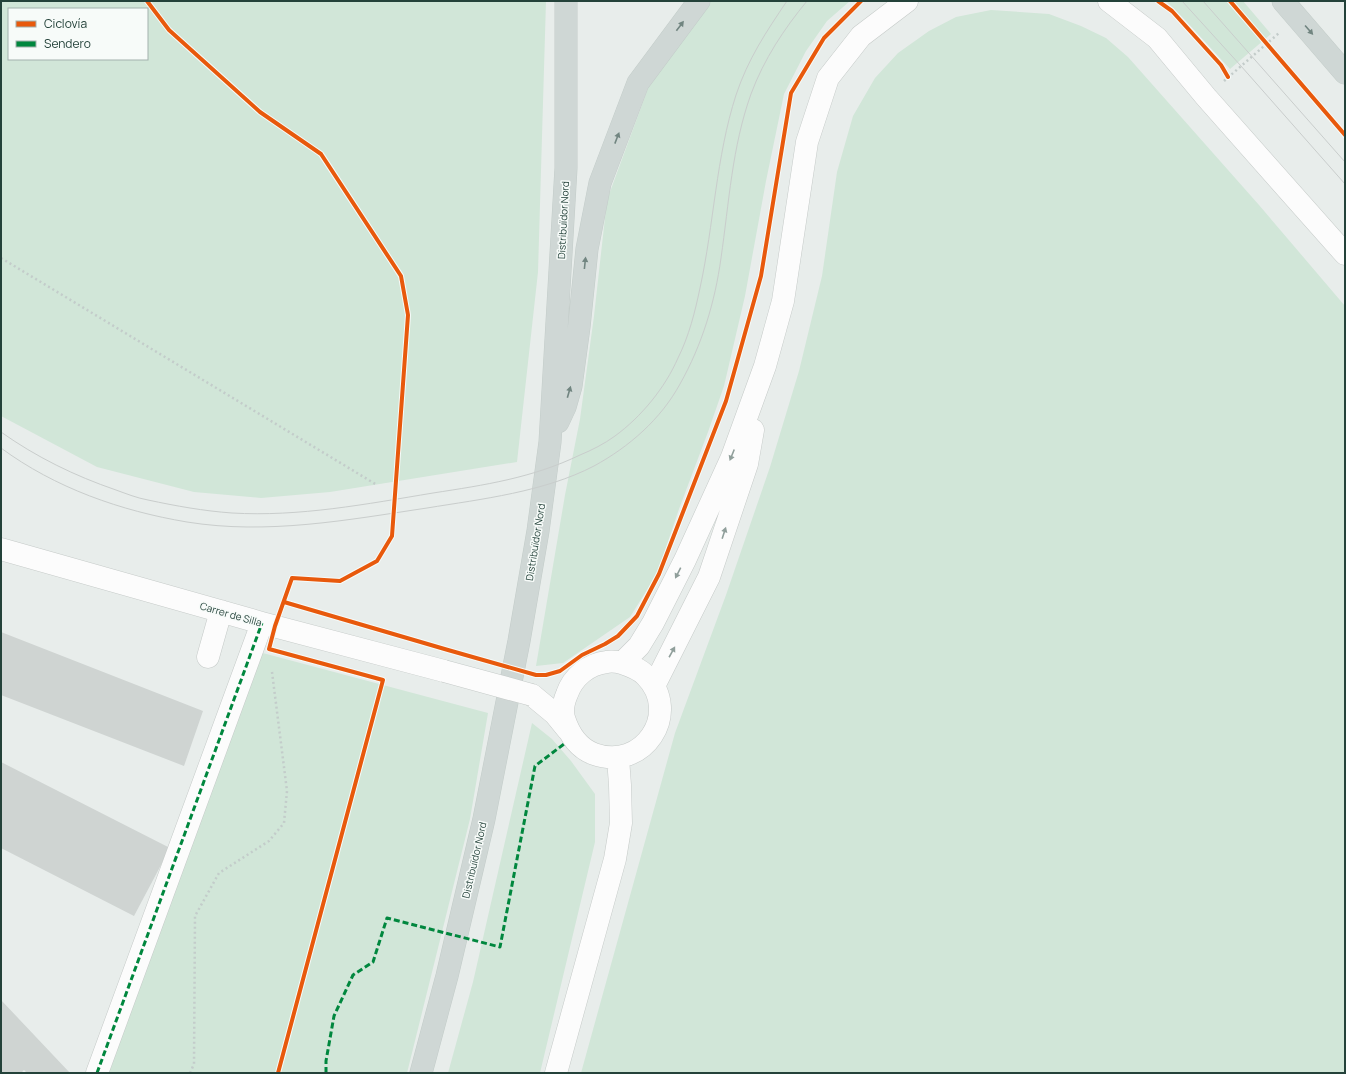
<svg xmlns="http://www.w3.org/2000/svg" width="1346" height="1074" font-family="Manrope,sans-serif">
	<rect width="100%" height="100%" fill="#e8edeb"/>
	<path fill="#d1e6d8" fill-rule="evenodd" d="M1 1H546L538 272 517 462 330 492 261 498 194 492 97 467 1 416ZM9 9H147V59H9Z
		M711 1H850L827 21 806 51 784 94 766 181 745 296 724 386 708 432 679 509 657 574 630 617 563 663 536 666 565 495 580 419 594 316 607 200 650 83Z
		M1166 1H1243L1271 34 1230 69 1186 21Z
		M991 10 1049 14 1081 26 1106 38 1128 57 1259 205 1345 306V1073H581L675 733 726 595 770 467 799 371 822 276 837 172 853 116 875 78 898 53 929 31 956 17Z
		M259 652 488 713 470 819 407 1073H100Z
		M532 723 552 739 571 761 595 794V842L540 1073H448L473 982Z"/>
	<path fill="#cfd4d2" d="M1 632 203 711 184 766 1 695Z
		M1 762 170 848 134 916 1 848Z
		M1 1000 70 1073H27L24 1070 21 1073H1Z"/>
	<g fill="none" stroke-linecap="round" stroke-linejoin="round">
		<defs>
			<path id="minor" d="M1109 1 1157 38 1206 97 1345 254
				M1 549 262 623 444 671
				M208 657 221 611
				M622 663C631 666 640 669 646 676 682 713 643 772 594 754 578 748 569 734 564 718 562 711 564 701 567 694 573 677 588 664 607 662 612 661 618 662 622 663L639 646 653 623 685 560 732 457 765 366 783 301 807 142 828 78 861 36 907 1
				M654 686 709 577 747 464 753 430
				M532 695 555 714 568 730
				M97 1073 262 623
				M556 1073 615 859 621 823 620 785 618 758"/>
			<path id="major" d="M1283 1 1345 73
				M558 422 565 407 571 386 579 327 587 249 600 183 638 83 699 1
				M421 1073 447 976 484 819 519 641 538 531 550 442 566 168V1"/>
		</defs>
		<use href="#minor" stroke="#c5cac8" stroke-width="23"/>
		<use href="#major" stroke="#c3ccc9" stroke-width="23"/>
		<path stroke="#c3ccca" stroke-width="2.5" stroke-dasharray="2 3" stroke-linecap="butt" d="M1224 81 1279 33
			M1 258 377 485
			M190 1073 194 1064 195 916 219 873 269 841 284 823 287 791 272 672"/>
		<use href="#minor" stroke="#fcfcfc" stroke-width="22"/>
		<use href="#major" stroke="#cfd7d5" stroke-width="22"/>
		<path stroke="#c9cdcc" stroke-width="1" d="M1182 1 1241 66 1345 184
			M1203 1 1345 162
			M1 432C36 457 75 476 116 490 127 494 137 498 148 500 176 506 204 511 232 513 299 517 367 504 433 493 485 485 532 478 580 455 592 450 604 444 615 436 641 417 665 388 678 358 689 336 695 312 700 288 714 224 716 157 736 95 748 59 766 32 787 1
			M1 448C55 488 121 511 187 522 267 535 347 520 427 508 482 499 544 492 594 466 629 447 661 419 680 384 702 345 715 302 721 258 729 203 732 147 751 94 764 59 784 29 807 1"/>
		<defs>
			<path id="minor-bridge" d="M444 671 532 695"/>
		</defs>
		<use href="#minor-bridge" stroke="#c5cac8" stroke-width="23" stroke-linecap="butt"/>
		<use href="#minor-bridge" stroke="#fcfcfc" stroke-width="22"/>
		<path stroke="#00873e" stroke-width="3" stroke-dasharray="6 3" stroke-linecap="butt" d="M97 1073 262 623
			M326 1073V1061L334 1016 353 975 373 962 387 918 500 947 535 766 564 744"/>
		<defs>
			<path id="cycleway" d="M147 1 169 30 260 112 321 154 401 276 408 315 392 536 377 561 340 581 292 578 275 626 269 649 383 680 278 1073
				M1158 1 1172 11 1221 65 1228 77
				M1230 1 1345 135
				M284 602 448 650 536 675H546L560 671 582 655 605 644 618 636 637 616 659 574 726 401 761 276 791 93 824 38 861 1"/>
		</defs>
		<use href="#cycleway" stroke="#f7fbf9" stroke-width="6"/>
		<use href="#cycleway" stroke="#e8590c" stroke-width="4"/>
	</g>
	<defs><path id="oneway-solid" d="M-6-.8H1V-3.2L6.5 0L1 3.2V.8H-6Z"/></defs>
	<g fill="#718580">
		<use href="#oneway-solid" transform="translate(680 26) rotate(-53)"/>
		<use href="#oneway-solid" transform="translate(1309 30) rotate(49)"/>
		<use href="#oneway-solid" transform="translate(617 138) rotate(-69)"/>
		<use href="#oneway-solid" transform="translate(585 263) rotate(-84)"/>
		<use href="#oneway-solid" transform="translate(569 392) rotate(-74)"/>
	</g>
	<g fill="#909f9b">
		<use href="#oneway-solid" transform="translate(732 455) rotate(112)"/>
		<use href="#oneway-solid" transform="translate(724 533) rotate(-72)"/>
		<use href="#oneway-solid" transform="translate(678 573) rotate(117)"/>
		<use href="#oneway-solid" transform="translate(672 652) rotate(-61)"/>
	</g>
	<g text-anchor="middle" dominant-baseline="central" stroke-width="3" stroke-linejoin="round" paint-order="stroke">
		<g font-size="10" fill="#24423a" stroke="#f7fbf9">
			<text transform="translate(563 220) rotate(-87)">Distribuïdor Nord</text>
			<text transform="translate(535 542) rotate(-81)">Distribuïdor Nord</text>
			<text transform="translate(231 614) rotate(16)">Carrer de Silla</text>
			<text transform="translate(474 860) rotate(-77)">Distribuïdor Nord</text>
		</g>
	</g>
	<rect width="1346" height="1074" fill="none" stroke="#24423a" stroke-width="4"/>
	<rect x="8" y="8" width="140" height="52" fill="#f7fbf9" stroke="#a3b1ad"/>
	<rect x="16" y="21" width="20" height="6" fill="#e8590c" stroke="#a3b1ad"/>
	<text x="44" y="28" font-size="12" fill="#24423a">Ciclovía</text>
	<rect x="16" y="41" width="20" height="6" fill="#00873e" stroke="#a3b1ad"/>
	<text x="44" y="48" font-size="12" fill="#24423a">Sendero</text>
</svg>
